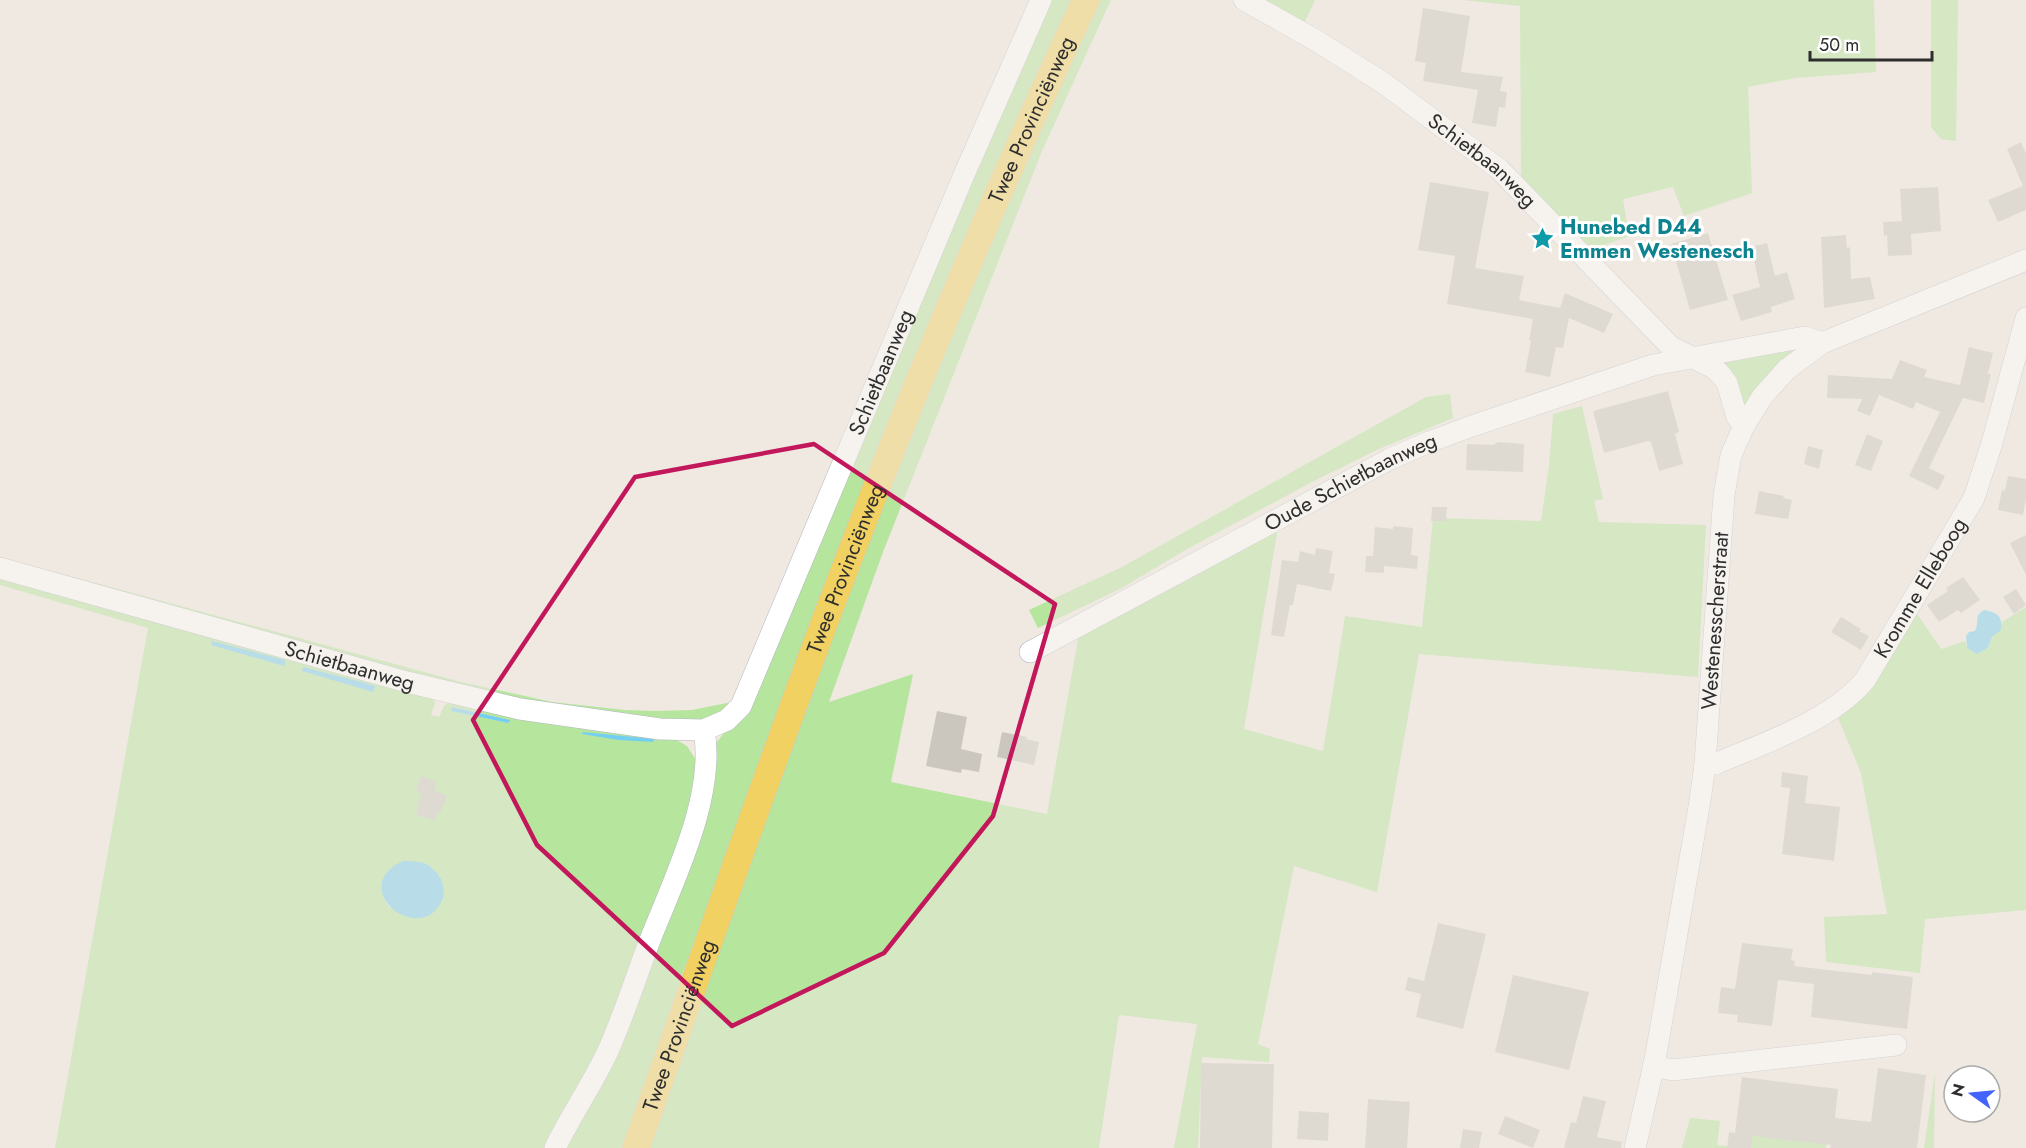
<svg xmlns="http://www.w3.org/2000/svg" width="2026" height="1148" font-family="Jost,sans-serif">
	<rect width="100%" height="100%" fill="#efe9e1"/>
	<path fill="#b6e59e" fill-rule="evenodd" d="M1048 0H1076L771 732 679 983 625 1148H558L590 1090 717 742 726 730Z
		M1096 0H1111L1042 151 883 552 829 702 913 674 891 782 1047 814 1080 628 1279 522 1244 729 1323 751 1345 616 1422 627 1433 518 1541 521 1549 466 1553 414 1582 406 1603 499 1594 501 1599 522 1706 525 1698 677 1419 654 1377 892 1294 866 1258 1044 1270 1049 1269 1062 1202 1057 1198 1148H1174L1197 1024 1119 1015 1099 1148H645L911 426Z
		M1254 0H1315L1303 26Z
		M1462 0H1874L1876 72 1795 78 1748 87 1752 193 1684 216 1673 187 1623 199 1629 236 1591 250 1521 178 1520 6Z
		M1931 0H1958L1956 141 1941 139 1931 127Z
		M1802 343 1745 409 1718 359Z
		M1450 394 1453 418 1379 449 1316 480 1187 549 1120 589 1038 628 1029 610 1122 567 1426 397Z
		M0 557 461 682 552 702 625 710 655 711 692 710 732 702C725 714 706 719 693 721L574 716 0 565Z
		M0 572 430 692 435 703 431 715 439 717 444 706 455 698 673 738 687 746 696 760 693 809 625 995 547 1148H55L148 628 0 585ZM453 707 509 720 510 721 508 723 452 711ZM427 865 436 872 442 882 390 908 384 899Z
		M2026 607V910L1925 919 1920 973 1826 962 1824 917 1887 914 1861 773 1836 713 1915 611 1941 649 1965 641 1967 648 1988 649 1992 637 2000 630 2002 622Z
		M1935 1073 1934 1148H1924Z
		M1690 1118 1720 1121 1717 1145 1737 1147 1740 1127 1828 1139 1826 1148H1682Z"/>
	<path fill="#75cff0" d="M1984 610C1997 612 2003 616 2001 630L1992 637 1988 648 1977 654 1967 648 1966 636 1969 632 1975 631C1980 622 1973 616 1984 610Z
		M212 641 285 660V664L284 666 211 645Z
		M303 667 369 684 375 686V688L373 692 302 671Z
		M452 707 510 720V721L508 723 451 711Z
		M583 732 654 739 653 742 618 740 582 734Z
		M403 861C411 861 419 861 426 864 441 872 449 890 440 904 417 945 346 887 403 861Z"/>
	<path fill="#cbc7bf" d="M1423 8 1470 16 1461 72 1503 77 1500 91 1507 92 1505 108 1499 107 1496 127 1472 123 1478 90 1423 81 1426 63 1415 61Z
		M2021 142 2026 154V210L1998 222 1988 200 2023 186 2007 149Z
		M1430 182 1489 192 1475 268 1524 276 1519 300 1560 308 1565 293 1613 314 1604 333 1569 318 1563 348 1556 347 1550 377 1525 372 1531 341 1529 340 1533 319 1447 304 1455 256 1418 250Z
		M1938 187 1941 231 1911 234 1912 255 1888 256 1887 235 1884 236 1883 222 1902 221 1900 189Z
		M1708 233 1728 300 1690 310 1671 244Z
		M1846 235 1847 248 1850 247 1851 279 1870 277 1875 299 1824 308 1821 237Z
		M1767 243 1775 276 1787 272 1795 299 1771 307 1772 312 1741 321 1732 295 1760 287 1751 247Z
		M1969 347 1993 353 1988 374H1991L1984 403 1963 398 1929 468 1945 476 1938 490 1909 476 1940 412 1916 402 1913 409 1879 395 1870 416 1857 411 1862 399 1827 398 1828 375 1892 379 1900 360 1927 370 1924 377 1960 385Z
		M1668 391 1679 432 1675 434 1683 464 1659 471 1651 442 1648 441 1604 453 1593 411Z
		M1867 434 1883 441 1871 471 1855 465Z
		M1498 442 1524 444 1523 472 1466 470 1467 444 1494 445Z
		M1808 446 1823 450 1819 469 1804 464Z
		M2008 476 2026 479V499L2023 515 1998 510 2002 490 2005 491Z
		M1759 491 1784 496 1783 498 1792 500 1788 519 1755 514Z
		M1432 507H1447L1446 521H1431Z
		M1393 526 1413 528 1411 555 1418 556 1417 569 1384 566V573L1365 572 1366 556H1373L1375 527 1393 529Z
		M2026 535V575L2010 543Z
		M1316 548 1333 551 1329 573 1335 574 1331 591 1297 584 1293 605H1290L1284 637 1271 635 1282 560 1298 562 1300 551 1315 555Z
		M1963 577 1980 600 1961 613 1958 610 1939 622 1927 605 1948 591 1946 588Z
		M2016 589 2026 605 2014 614 2003 597Z
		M1841 617 1861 629 1859 631 1869 636 1861 650 1831 632Z
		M937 711 967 717 961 749 982 754 979 772 962 769 961 773 926 766Z
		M1002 732 1027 737 1026 739 1039 742 1034 765 997 757Z
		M1782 772 1808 776 1805 803 1840 807 1834 861 1782 854 1790 788 1781 787Z
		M421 776 437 782 434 791 447 796 440 813 438 812 434 821 416 814 421 793 416 791Z
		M1438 923 1486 934 1463 1029 1416 1017 1421 994 1405 990 1408 977 1424 981Z
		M1742 943 1793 949 1791 960 1795 961 1794 966 1872 975V972L1913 977 1907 1029 1811 1017 1814 984 1778 980 1772 1026 1737 1022 1738 1015 1718 1013 1721 987 1735 989Z
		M1513 975 1589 992 1569 1070 1495 1052Z
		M1201 1063 1274 1064 1272 1148H1200Z
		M1878 1068 1926 1075 1917 1148H1830L1831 1145 1752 1136 1751 1148H1727L1729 1132 1735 1133 1742 1077 1838 1089 1835 1118 1871 1122Z
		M1583 1096 1606 1101 1597 1137 1622 1142 1621 1148H1564L1571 1122 1576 1123Z
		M1368 1099 1410 1102 1407 1148H1365Z
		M1299 1111 1329 1113 1328 1141 1297 1139Z
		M1505 1116 1540 1130 1533 1148 1498 1134Z
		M1463 1129 1482 1132 1479 1148H1460Z"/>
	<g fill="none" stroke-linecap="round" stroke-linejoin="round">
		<defs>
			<g id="minor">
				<path id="s1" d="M1244 0 1317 41 1382 82 1499 169 1671 347 1714 368 1721 375 1727 383 1737 417 1744 426"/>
				<path id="s2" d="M0 568 407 682 520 709 660 729 704 730 727 720 741 706 963 177 1041 0"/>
				<path id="s3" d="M1030 652 1390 459 1429 442 1472 426 1653 365 1805 337 1822 343"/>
				<path id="s4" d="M1705 764H1715C1764 743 1831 721 1865 680L1974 498 1992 443 2026 318"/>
				<path d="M1653 1066 1673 1070 1896 1045"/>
				<path d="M555 1148C571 1115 592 1085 608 1051 624 1015 636 977 650 940 674 879 716 796 704 730"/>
				<path id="s5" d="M1635 1148 1655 1060 1700 801 1705 764 1724 495 1731 455 1744 426 1762 397 1786 370 1822 343 2026 260"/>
			</g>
			<g id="major">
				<path id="s6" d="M636 1148C701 965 764 781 833 600 910 397 994 196 1086 0"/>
			</g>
		</defs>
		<use href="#minor" stroke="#b4b7c1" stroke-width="22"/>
		<use href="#major" stroke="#c9c9c9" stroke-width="28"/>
		<use href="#minor" stroke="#fff" stroke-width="21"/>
		<use href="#major" stroke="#f2d163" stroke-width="27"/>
	</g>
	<path d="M0 0H2026V1148H0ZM814 444 1055 604 993 816 884 953 732 1026 537 845 473 720 635 477Z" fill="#efe9e1" fill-opacity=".55" fill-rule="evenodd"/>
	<path fill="none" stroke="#c2185b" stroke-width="4.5" stroke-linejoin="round" d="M814 444 1055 604 993 816 884 953 732 1026 537 845 473 720 635 477Z"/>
	<defs>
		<symbol id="sight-bare" viewBox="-9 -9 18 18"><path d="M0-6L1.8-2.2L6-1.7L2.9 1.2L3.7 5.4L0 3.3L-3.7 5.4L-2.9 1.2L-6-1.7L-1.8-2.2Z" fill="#0f9aa8" stroke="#fff" stroke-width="2.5" paint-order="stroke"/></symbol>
	</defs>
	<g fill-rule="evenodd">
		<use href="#sight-bare" x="1526" y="222" width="33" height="33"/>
	</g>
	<g text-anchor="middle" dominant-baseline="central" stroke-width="6" stroke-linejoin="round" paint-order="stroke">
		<g font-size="21" fill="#2e2e2e" stroke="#fff">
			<text stroke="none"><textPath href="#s6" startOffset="1102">Twee Provinciënweg</textPath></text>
			<text stroke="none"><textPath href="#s1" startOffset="288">Schietbaanweg</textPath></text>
			<text stroke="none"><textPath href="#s2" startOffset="1131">Schietbaanweg</textPath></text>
			<text stroke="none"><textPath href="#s3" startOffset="363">Oude Schietbaanweg</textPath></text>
			<text stroke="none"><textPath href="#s6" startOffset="616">Twee Provinciënweg</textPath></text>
			<text stroke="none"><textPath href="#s4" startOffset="291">Kromme Elleboog</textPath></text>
			<text stroke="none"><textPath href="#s5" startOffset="534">Westenesscherstraat</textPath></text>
			<text stroke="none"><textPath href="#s2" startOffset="363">Schietbaanweg</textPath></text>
			<text stroke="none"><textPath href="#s6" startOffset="130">Twee Provinciënweg</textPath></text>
		</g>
		<g font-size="21" font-weight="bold" fill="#0d838f" stroke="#fff" text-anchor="start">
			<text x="1560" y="227">Hunebed D44<tspan x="1560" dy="24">Emmen Westenesch</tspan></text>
		</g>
	</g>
	<g transform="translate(1972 1094) rotate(285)"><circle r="28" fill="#ffffff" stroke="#ababab" stroke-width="1.5"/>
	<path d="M0-4.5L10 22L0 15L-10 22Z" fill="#4264fb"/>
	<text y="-9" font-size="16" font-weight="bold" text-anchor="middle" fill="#2e2e2e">N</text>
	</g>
	<path d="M1810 51v9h122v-9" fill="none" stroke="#2e2e2e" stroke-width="3"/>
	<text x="1819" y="51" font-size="18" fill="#2e2e2e" stroke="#ffffff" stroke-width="4.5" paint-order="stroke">50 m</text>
</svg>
